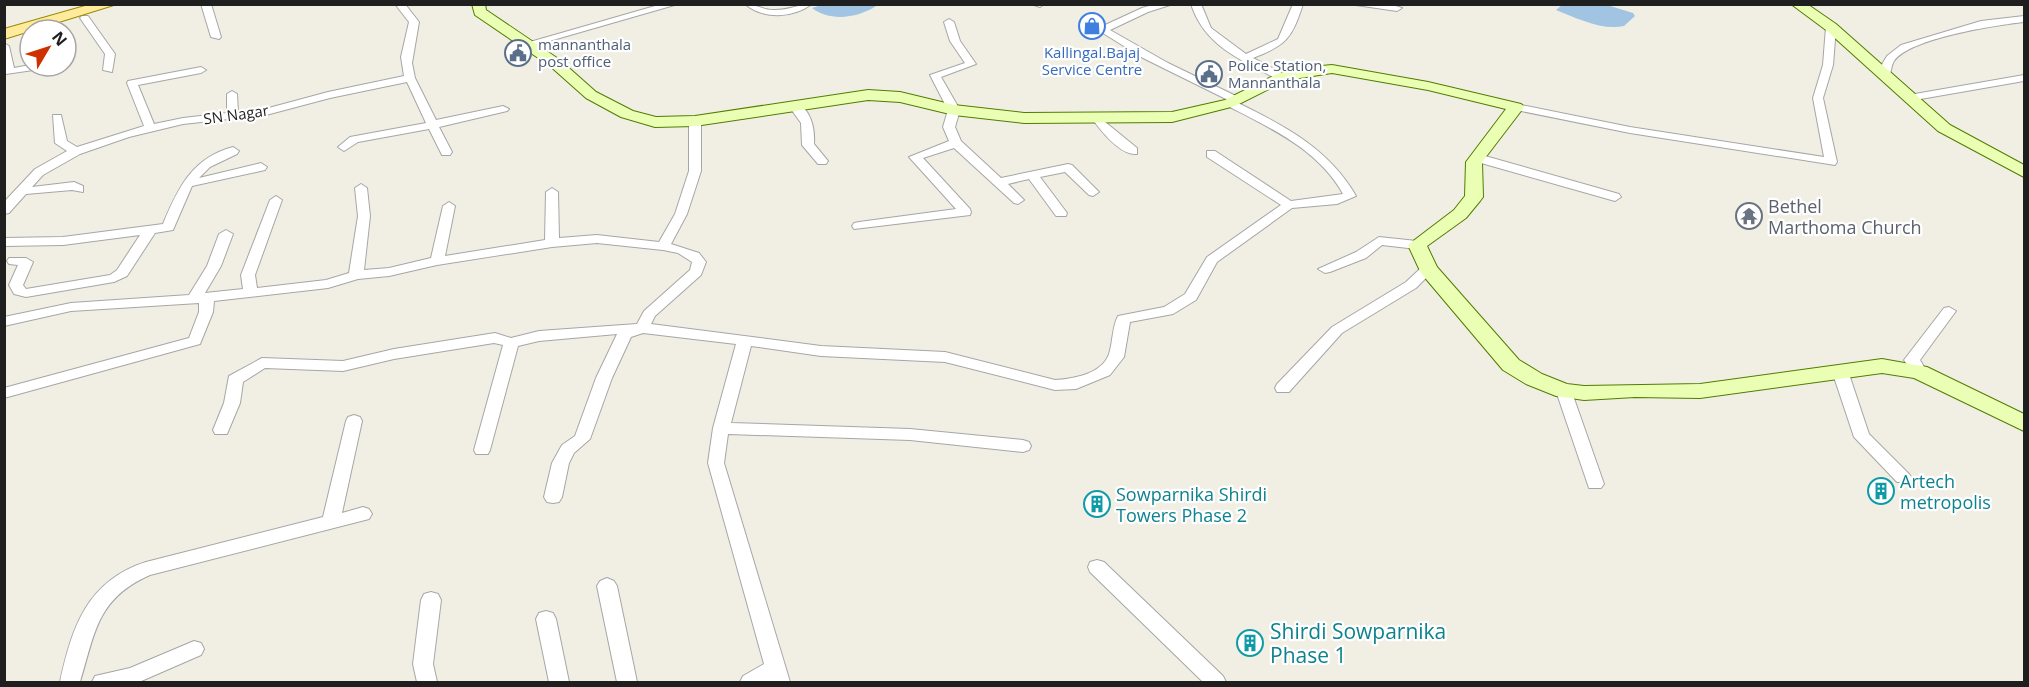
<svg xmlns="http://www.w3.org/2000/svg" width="2029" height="687" font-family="'Open Sans',sans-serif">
	<rect width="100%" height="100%" fill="#f1efe4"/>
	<path fill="#a0c4e2" d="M822 5 870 4 876 6C858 18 830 22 812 8Z
		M1562 5H1607L1633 13 1635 16 1624 26C1603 31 1576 18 1556 10Z"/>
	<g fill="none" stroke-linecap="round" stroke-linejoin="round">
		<defs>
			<path id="street" d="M201 4H211L221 37 219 39 211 37Z
				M395 4H405L419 22 412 63 415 78 436 120 503 106 509 109 507 111 439 127 452 152 450 155H442L429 129 358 142 344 151 338 147 350 137 426 123 407 82 330 98 266 115 183 124 129 137 80 154 43 175 32 187 74 182 83 186V192L72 190 26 194 9 213 4 214V202L35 169 67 151 55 143 53 115H61L67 141 77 147 144 126 127 83 128 81 201 67 206 70 201 73 138 85 154 124 183 118 227 113V94L232 91 237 94 238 112 265 109 328 92 404 76 401 57 409 22Z
				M662 4H678L532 46 523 44Z
				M745 4C755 4 763 10 773 10 787 11 799 4 812 4 793 18 764 20 745 4Z
				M1031 4H1044L1040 7Z
				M1156 4H1173L1148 12 1110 30 1168 63 1240 98 1241 100 1238 103C1285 126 1329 149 1356 196L1337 204 1292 208 1217 262 1196 300 1173 314 1130 322 1124 357 1110 375 1076 389 1055 390 945 362 821 356 751 346 731 423 910 429 1023 440 1029 442 1031 446 1029 450 1023 452 910 440 728 434 724 463 790 682H740L743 676 764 664 708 463 713 428 736 344 643 333 631 337 612 378 590 439 574 453 569 463 562 497 559 502 553 503 547 502 544 497 552 463 562 445 575 436 596 378 617 334 539 341 518 346 490 450 488 454H476L474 450 503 345 494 343 394 359 343 371 265 368 243 382 240 403 227 434H215L213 430 224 403 229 376 262 358 343 361 394 349 495 333 511 338 539 331 637 324 644 311 690 270 692 262 678 253 663 250 597 243 552 247 437 265 389 276 358 279 328 288 214 301 213 312 200 344 4 398V388L189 338 199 312V303L71 311 4 326V317L71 303 189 295 207 266 219 234 226 230 233 234 221 266 205 293 243 289 241 275 270 200 276 196 282 200 255 275 257 288 326 280 349 273 358 216 355 188 361 184 367 188 370 216 364 270 389 268 431 258 443 206 449 202 455 206 445 256 545 240 546 192 552 188 558 192 559 238 597 235 659 242 675 214 689 171V121L695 118 701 121V171L687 214 671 244 699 253 706 262 701 275 655 316 651 324 821 346 945 352 1055 380C1073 379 1102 374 1109 354 1113 342 1112 327 1118 316L1164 307 1185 294 1207 257 1281 205 1207 157V151H1215L1291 201 1343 194C1318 149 1270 128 1226 105L1225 103 1228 100 1143 58 1090 25 1095 22 1103 26 1142 8Z
				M1191 4H1201L1211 28 1246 54 1278 39 1293 4H1303C1292 38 1287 45 1253 58L1286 75V79C1277 81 1268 74 1260 70 1230 55 1202 39 1191 4Z
				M1349 4H1389L1402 8 1397 11Z
				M82 16H88L115 54 112 72 103 70 105 54 80 18Z
				M2024 16V22C1997 25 1910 38 1894 61 1891 66 1891 73 1889 78L1880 76 1881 66 1887 56 1901 45 1981 21Z
				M949 19 954 22 960 41 976 64 941 77 960 110 955 127 961 141 1001 178 1068 164 1072 165 1099 192 1093 196 1089 195 1065 172 1040 177 1067 213 1066 216H1056L1029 179 1008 184 1024 200 1018 204 1014 203 954 148 923 158 970 209 971 212 970 215 854 229 852 226 854 223 859 222 956 209 909 157 949 141 943 127 948 110 930 75 965 63 950 41 944 22Z
				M1831 24 1836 27 1833 65 1823 98 1837 162 1835 165 1630 133 1516 110 1510 107 1516 104 1630 127 1824 157 1813 98 1823 65 1826 27Z
				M4 43 9 46 14 68 30 65 45 66 40 69 6 74Z
				M2024 75V81L1909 101 1904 98 1909 95Z
				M794 102C811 108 815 128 814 144L828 161 826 164H818L802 145 801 123 788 105Z
				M1099 117 1137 148V154C1121 156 1102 132 1093 120Z
				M233 147 239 151 237 154 210 167 199 178 261 163 267 167 265 170 192 186 173 230 155 233 127 276 114 282 26 297 14 294 9 285 18 265 9 264 7 261 9 258H26L33 262 23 285 26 289 110 275 117 270 140 235 63 245 4 246V238L63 237 163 224C178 188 192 158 233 147Z
				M1478 154 1619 194 1621 197 1615 201 1474 161 1472 158Z
				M1379 237 1417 241 1424 245 1417 249 1382 245 1366 258 1330 272 1325 273 1318 269 1356 252Z
				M1428 265 1435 269 1416 288 1342 333 1289 392H1277L1275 388 1277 384 1332 327 1406 282 1423 266Z
				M1949 307 1956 311 1920 360 1927 372 1919 377 1914 376 1904 360 1944 308Z
				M1840 366 1848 371 1869 434 1909 474 1912 478 1909 482H1897L1854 437 1832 371Z
				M1564 386 1570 387 1604 484 1601 488H1589L1556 391Z
				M354 415 360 417 362 421 342 513 363 507 369 509 372 514 369 519 150 575C97 598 95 633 80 682H60C72 627 87 581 146 562L323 517 346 421 348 417Z
				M1097 560 1104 562 1223 676 1226 682H1203L1090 572 1088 567 1090 562Z
				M607 578 614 581 617 586 637 682H617L597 586 600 581Z
				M431 592 438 594 441 600 433 664 437 682H417L413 664 421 600 424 594Z
				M546 611 553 613 556 619 569 682H549L536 619 539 613Z
				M194 641 201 643 204 649 201 655 139 682H92L95 676 130 668Z"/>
			<path id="secondary" d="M472 4H485L486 10 560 60 596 92 633 111 656 117 695 116 868 90 900 92 954 105 1024 113 1172 112 1225 100 1277 74 1300 68 1332 65 1428 82 1521 104 1524 107 1482 162 1483 197 1480 201 1466 218 1427 246 1437 267 1519 360 1542 374 1567 384 1584 386 1700 384 1882 359 1927 367 2024 414V431L1914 378 1882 373 1700 398 1635 397 1584 400 1556 396 1526 384 1503 370 1421 273 1408 245 1454 210 1465 196 1466 162 1506 109 1428 90 1332 73 1287 80 1235 106 1172 122 1024 123 954 115 900 102 868 100 695 126 655 127 621 117 586 98 550 66 475 15Z
				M1791 4H1807L1836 24 1950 125 2024 165V177L1938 131 1826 30Z"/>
			<path id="primary" d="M92 4H117L4 39V29Z"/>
		</defs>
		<use href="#street" stroke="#a6a6a6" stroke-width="2"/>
		<use href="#secondary" stroke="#527c00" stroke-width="2"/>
		<use href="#primary" stroke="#9a8a00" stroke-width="2"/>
		<use href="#street" fill="#fff" fill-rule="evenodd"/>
		<use href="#secondary" fill="#eaffb4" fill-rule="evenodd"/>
		<use href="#primary" fill="#ffeb9b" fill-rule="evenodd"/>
	</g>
	<defs>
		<symbol id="shop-ring" viewBox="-11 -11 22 22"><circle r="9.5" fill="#fff" stroke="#3f7fe0" stroke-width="1.5"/><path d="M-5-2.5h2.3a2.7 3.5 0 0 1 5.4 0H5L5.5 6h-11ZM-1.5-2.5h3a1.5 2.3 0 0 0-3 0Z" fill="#3f7fe0"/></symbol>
		<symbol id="civic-ring" viewBox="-11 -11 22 22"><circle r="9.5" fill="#fff" stroke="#5c6f8a" stroke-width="1.5"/><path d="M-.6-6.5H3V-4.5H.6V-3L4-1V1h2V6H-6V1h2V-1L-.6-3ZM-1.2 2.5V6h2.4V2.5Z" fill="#5c6f8a"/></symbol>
		<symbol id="temple-ring" viewBox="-11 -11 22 22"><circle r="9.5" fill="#fff" stroke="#6b7280" stroke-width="1.5"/><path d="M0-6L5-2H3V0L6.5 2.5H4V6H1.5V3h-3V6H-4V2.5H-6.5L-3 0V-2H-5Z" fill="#6b7280"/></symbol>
		<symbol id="building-ring" viewBox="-11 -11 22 22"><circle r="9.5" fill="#fff" stroke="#0f9aa8" stroke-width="1.5"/><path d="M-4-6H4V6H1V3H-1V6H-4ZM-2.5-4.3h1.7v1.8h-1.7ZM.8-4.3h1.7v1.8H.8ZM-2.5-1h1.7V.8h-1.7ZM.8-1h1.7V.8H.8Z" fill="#0f9aa8"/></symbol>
	</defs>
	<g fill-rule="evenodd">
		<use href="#shop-ring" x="1077" y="11" width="30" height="30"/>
		<use href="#civic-ring" x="503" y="38" width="30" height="30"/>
		<use href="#civic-ring" x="1194" y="59" width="30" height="30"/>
		<use href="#temple-ring" x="1734" y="201" width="30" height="30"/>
		<use href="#building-ring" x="1866" y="476" width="30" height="30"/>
		<use href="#building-ring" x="1082" y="489" width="30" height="30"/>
		<use href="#building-ring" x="1235" y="628" width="30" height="30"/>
	</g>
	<g text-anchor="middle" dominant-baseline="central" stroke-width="4.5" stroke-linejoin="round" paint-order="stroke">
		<g font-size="15" fill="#4e5e75" stroke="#fff" text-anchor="start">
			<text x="538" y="44">mannanthala<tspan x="538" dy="17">post office</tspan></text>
			<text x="1228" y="65">Police Station,<tspan x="1228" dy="17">Mannanthala</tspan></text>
		</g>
		<g font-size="15" fill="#366cbe" stroke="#fff">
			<text x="1092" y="52">Kallingal.Bajaj<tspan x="1092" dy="17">Service Centre</tspan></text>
		</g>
		<g font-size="15" fill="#1f1f1f" stroke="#fff">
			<text transform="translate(236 114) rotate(-8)">SN Nagar</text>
		</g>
		<g font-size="18" fill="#5b616d" stroke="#fff" text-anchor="start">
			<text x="1768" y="206">Bethel<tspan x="1768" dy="21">Marthoma Church</tspan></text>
		</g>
		<g font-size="18" fill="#0d838f" stroke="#fff" text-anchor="start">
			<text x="1900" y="481">Artech<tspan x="1900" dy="21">metropolis</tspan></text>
			<text x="1116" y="494">Sowparnika Shirdi<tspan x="1116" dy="21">Towers Phase 2</tspan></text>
		</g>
		<g font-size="21" fill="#0d838f" stroke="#fff" text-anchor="start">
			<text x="1270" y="631">Shirdi Sowparnika<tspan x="1270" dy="24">Phase 1</tspan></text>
		</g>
	</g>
	<rect width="2029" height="687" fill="none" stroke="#1f1f1f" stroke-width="12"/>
	<g transform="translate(48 48) rotate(51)"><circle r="28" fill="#ffffff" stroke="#a5a5a5" stroke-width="1.5"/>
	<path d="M0-4.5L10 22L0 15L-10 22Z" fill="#ce3000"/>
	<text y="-9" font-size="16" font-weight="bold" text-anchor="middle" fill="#1f1f1f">N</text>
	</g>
</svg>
